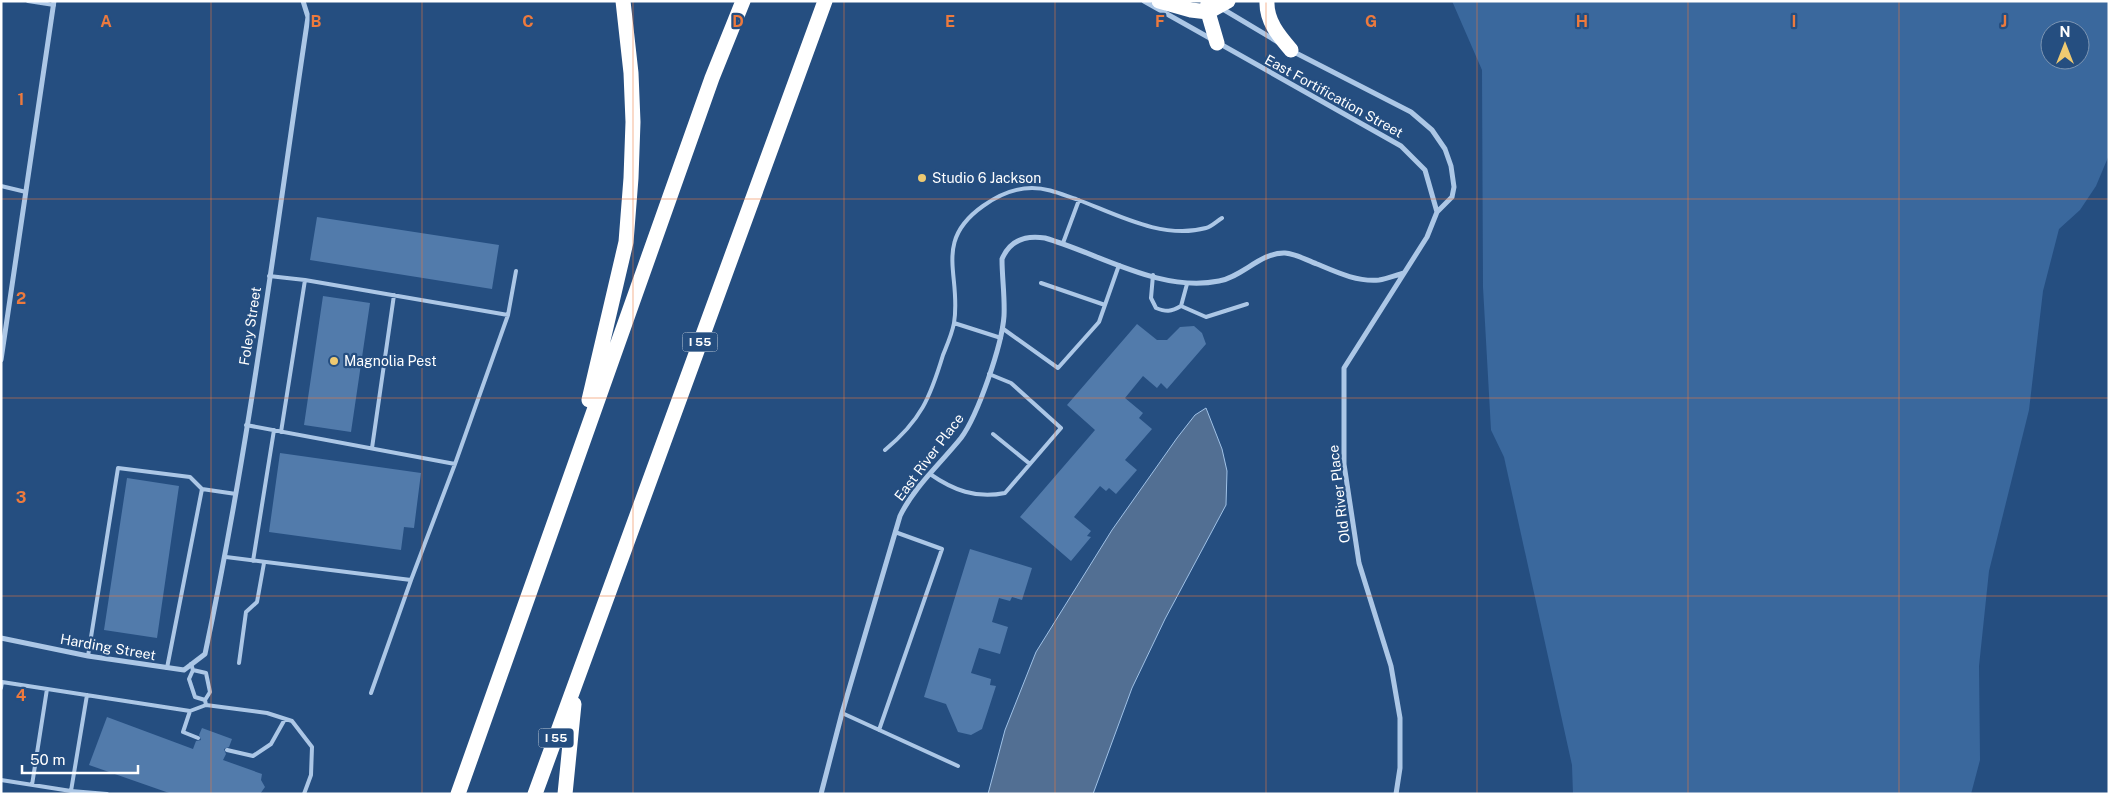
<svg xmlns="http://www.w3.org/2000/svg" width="2110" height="795" font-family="'Public Sans',sans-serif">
	<rect width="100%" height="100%" fill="#254e80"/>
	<path fill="#3a689d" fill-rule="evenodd" d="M1452 1H2109V155L2096 186 2080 210 2059 229 2043 291 2029 410 1989 571 1979 666 1980 760 1971 794H1573L1572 765 1504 457 1491 430 1483 287 1482 70ZM2050 30H2080V60H2050Z"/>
	<path fill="#526f93" stroke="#a0c2e7" d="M1206 408 1222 449 1227 471 1226 505 1165 619 1132 688 1093 794H988L1005 730 1036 652 1112 530 1177 438 1195 415Z"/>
	<path fill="#527bab" d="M317 217 499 245 492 289 310 260Z
		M323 296 370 303 351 432 304 425Z
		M1137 324 1157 340H1167L1180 327 1194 326 1202 333 1206 344 1167 389 1161 383 1157 388 1143 376 1125 398 1143 413 1139 418 1152 429 1125 460 1137 470 1116 494 1109 488 1106 491 1100 486 1074 517 1091 531 1087 536 1091 537 1071 561 1020 517 1095 430 1067 405Z
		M280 453 421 473 414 528 404 527 401 550 269 532Z
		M127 478 179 486 157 638 104 630Z
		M970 549 1032 568 1022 600 1012 597 1010 601 999 598 992 622 1008 627 1000 654 979 648 971 673 991 679 990 685 996 686 982 729 971 735 958 732 946 704 924 697Z
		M107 717 193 749 196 741 201 740 199 735 202 728 232 739 229 747 224 749 226 754 223 760 262 774 261 780 265 787 260 794H172L89 765Z"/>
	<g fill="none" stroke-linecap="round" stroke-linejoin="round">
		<path stroke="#acc7e6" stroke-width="4" d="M28 1 54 5
			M1 186 26 192
			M1063 243 1079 200
			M1153 275 1151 298 1156 308C1166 312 1171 312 1181 306L1187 284
			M1041 283 1105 305
			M1181 306 1206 317 1247 304
			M508 315 516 271
			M954 323 1001 338
			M1002 328 1058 368 1099 322 1119 265
			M246 425 455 464
			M281 432 305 280
			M993 434 1030 464
			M372 448 394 295
			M885 450C921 420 930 398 943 355 947 345 952 334 954 323 962 276 932 242 983 206 997 196 1015 188 1032 188 1048 188 1061 194 1076 199 1116 214 1162 240 1206 228 1211 227 1217 221 1222 218
			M930 474C953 490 976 499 1005 493L1061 428 1011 383 989 374
			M226 557 411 580 455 464 508 315 305 280 269 276
			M253 561 274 430
			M88 656 118 468 190 477 202 489
			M239 663 246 612 257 602 264 563
			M191 664 193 670 189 679 195 697 205 700 210 692 206 673 193 670
			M167 668 202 489 236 494
			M1 688 2 682 190 711 206 705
			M371 693 411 580
			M205 700 206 705 267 713 292 721 312 747 311 775 304 794
			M190 711 183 732 198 738
			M842 713 958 766
			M879 730 942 549 895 532
			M227 750 253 756 271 744 285 719
			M1 780 71 791 87 695
			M32 785 47 689
			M71 791 107 794"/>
		<path stroke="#acc7e6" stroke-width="5" d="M1144 1 1401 146 1425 170 1437 212
			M1221 8 1278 42
			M1292 51 1411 112 1432 130 1445 149 1451 166 1454 187 1452 197 1437 212 1427 237 1344 368V464L1359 563 1391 666 1400 718V768L1396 794
			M1 360 54 1
			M1 638 88 656 184 670 205 654C250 443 276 229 308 17L303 1
			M821 794 842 713 900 516C914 487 940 464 961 438 978 415 1002 345 1004 316 1005 297 1002 278 1002 259 1010 240 1026 235 1045 238 1100 254 1161 293 1219 281 1242 277 1261 252 1285 253 1297 254 1306 260 1317 264 1336 272 1357 282 1379 280 1387 279 1396 275 1404 273"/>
		<path stroke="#fff" stroke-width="15" d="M1159 1 1191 10 1208 12 1228 1
			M1267 1C1266 21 1279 36 1291 50
			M1208 3V12L1217 43
			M589 400 626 242 631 178 633 122 631 73 623 1
			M458 794 712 78 743 1
			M535 794 825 1
			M565 794 574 704"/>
	</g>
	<path fill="none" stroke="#ed7a3d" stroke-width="1" stroke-opacity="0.55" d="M211 1V794M422 1V794M633 1V794M844 1V794M1055 1V794M1266 1V794M1477 1V794M1688 1V794M1899 1V794M1 199H2109M1 398H2109M1 596H2109"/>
	<g fill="#efca71" stroke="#254e80" stroke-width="2">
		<circle cx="922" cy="178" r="5"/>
		<circle cx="334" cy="361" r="5"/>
	</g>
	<g text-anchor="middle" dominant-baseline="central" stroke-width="4.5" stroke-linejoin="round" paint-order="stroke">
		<g fill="#254e80" stroke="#becad9" stroke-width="1">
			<rect x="682.5" y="332.5" width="35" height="19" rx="4"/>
			<rect x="538.5" y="728.5" width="35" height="19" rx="4"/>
		</g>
		<g font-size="12" font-weight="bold" fill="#fff">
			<text x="700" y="342">I 55</text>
			<text x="556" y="738">I 55</text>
		</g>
		<g font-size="14" fill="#fff" stroke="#254e80">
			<text transform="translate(1334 96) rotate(29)">East Fortification Street</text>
			<text transform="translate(250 326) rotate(-81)">Foley Street</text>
			<text transform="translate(929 457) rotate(-53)">East River Place</text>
			<text transform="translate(1339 494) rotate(-97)">Old River Place</text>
			<text transform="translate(108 647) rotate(10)">Harding Street</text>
		</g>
		<g font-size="14" fill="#fff" stroke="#254e80" text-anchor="start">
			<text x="932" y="178">Studio 6 Jackson</text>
			<text x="344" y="361">Magnolia Pest</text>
		</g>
	</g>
	<g font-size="16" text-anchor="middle" font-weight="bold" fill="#ed7a3d" stroke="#254e80" stroke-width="4.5" stroke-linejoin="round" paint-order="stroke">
		<text x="106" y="27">A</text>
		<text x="316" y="27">B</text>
		<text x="528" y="27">C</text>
		<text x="738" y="27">D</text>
		<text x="950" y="27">E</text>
		<text x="1160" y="27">F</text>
		<text x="1371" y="27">G</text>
		<text x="1582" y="27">H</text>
		<text x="1794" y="27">I</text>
		<text x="2004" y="27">J</text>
		<text x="21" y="105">1</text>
		<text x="21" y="304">2</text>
		<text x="21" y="503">3</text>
		<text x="21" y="701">4</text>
	</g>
	<rect width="2110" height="795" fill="none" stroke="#ffffff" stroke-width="5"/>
	<g transform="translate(2065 45)"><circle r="24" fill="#254e80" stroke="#7c95b3"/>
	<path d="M0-4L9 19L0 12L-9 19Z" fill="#efca71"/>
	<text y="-8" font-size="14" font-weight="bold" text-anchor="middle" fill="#ffffff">N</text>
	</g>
	<path d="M22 765v8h116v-8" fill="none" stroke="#ffffff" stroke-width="2.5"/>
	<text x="30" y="765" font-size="15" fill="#ffffff" stroke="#254e80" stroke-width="4" paint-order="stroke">50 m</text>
</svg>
